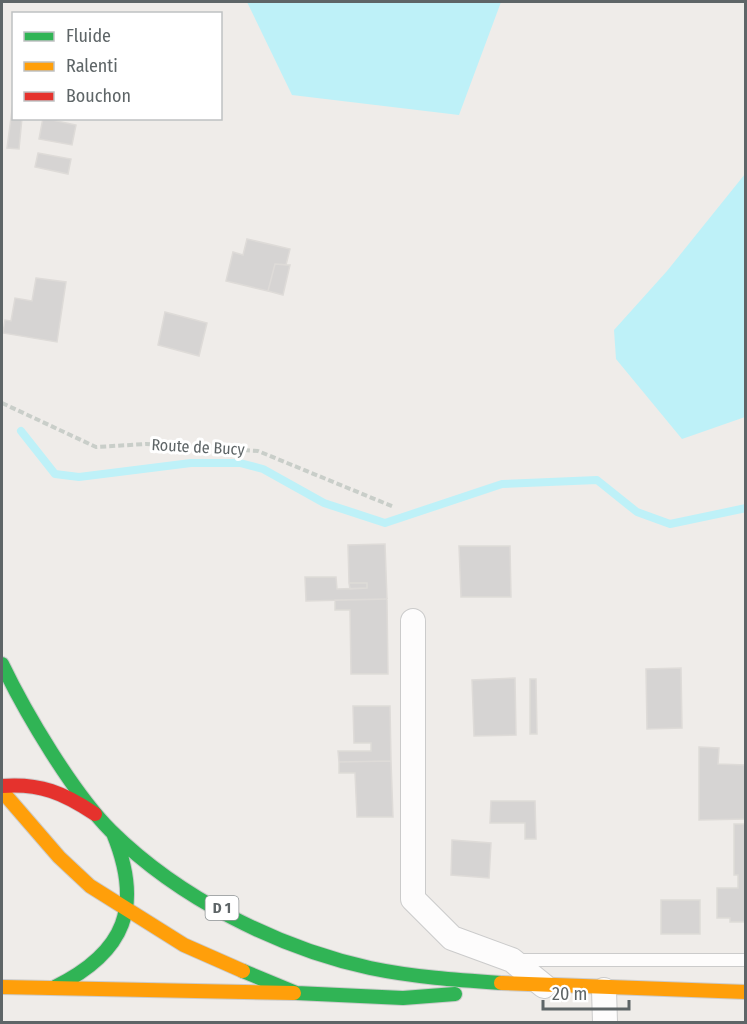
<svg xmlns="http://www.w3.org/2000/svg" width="747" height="1024" font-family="'Fira Sans Condensed',sans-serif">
	<rect width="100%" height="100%" fill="#efece9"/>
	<path fill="#bef1f8" d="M247 2H501L459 115 292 95Z
		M745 174V417L682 439 616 359 614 330 667 271Z"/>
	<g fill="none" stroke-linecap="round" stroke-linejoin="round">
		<path stroke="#bef1f8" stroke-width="8" d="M21 431 55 474 79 477 191 463H240L263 469 324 503 385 523 502 484 597 480 637 512 670 524 746 508"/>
	</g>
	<path fill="#d6d4d3" stroke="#dedbd8" stroke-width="1.5" d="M14 95V118H22L19 149 7 148Z
		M43 118 76 125 72 145 39 139Z
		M38 153 71 159 68 174 35 167Z
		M247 239 290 249 286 265 275 264 268 291 226 281 233 252 243 255Z
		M275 264 290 265 283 295 268 291Z
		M36 278 66 282 57 342 3 333 5 320 11 321 15 298 32 301Z
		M165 312 207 323 199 356 158 345Z
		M385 544 387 599 306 601 305 577H336L337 589 367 588V583H349L348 545Z
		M459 546H510L511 597H461Z
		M349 583H367V588L350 589Z
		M387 599 388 674H351L350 610H335V600Z
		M681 668 682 728 647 729 646 669Z
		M515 678 516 735 474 736 472 680Z
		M530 679H536L537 734H530Z
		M353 706H390L391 761 339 762 338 751H371V743H354Z
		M699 747 719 748 718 764 746 765V819L699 820Z
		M391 761 393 817H357L355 773H339V762Z
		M491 801H535L536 839H525V823H490Z
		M734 824H746V922H730V918H717V888H738V875H734Z
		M452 840 491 843 489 878 451 875Z
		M661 900H700V934H661Z"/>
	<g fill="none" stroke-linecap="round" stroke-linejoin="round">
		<defs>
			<path id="lane" d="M516 960H746"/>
			<path id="street" d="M413 621V899L452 938 512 960 544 986
				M604 990 605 1022"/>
			<path id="fast" d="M2 664C26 714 73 793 111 831 179 898 278 948 370 968 413 977 457 980 501 983
				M243 971 296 993 403 998 455 994
				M55 987C126 952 143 906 113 833"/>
			<path id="slow" d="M2 791 59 857 90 886 184 945 243 971
				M501 983 746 992
				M2 987 294 993"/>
			<path id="jam" d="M2 786C40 783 64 793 95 814"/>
		</defs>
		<use href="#lane" stroke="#cbcbcb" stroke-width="14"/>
		<use href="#street" stroke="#cbcbcb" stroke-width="26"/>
		<use href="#fast" stroke="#cbcbcb" stroke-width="16"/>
		<use href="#slow" stroke="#cbcbcb" stroke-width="16"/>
		<use href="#jam" stroke="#cbcbcb" stroke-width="16"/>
		<path stroke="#c9cec9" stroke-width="4" stroke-dasharray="6 3" stroke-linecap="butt" d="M2 403 96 447 146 444 258 451 394 507"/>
		<use href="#lane" stroke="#fdfcfc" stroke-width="12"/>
		<use href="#street" stroke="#fdfcfc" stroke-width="24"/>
		<use href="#fast" stroke="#30b455" stroke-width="14"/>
		<use href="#slow" stroke="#ff9f0a" stroke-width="14"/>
		<use href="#jam" stroke="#e5322d" stroke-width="14"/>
	</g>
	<g text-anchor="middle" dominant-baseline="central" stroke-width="6" stroke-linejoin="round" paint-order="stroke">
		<rect fill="#fff" stroke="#8e9395" stroke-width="1.5" x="205.5" y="896" width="33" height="24" rx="4.5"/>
		<g font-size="15" font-weight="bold" fill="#5e6567">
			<text x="222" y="908">D 1</text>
		</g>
		<g font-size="16" fill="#5e6567" stroke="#fff">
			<text transform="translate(198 447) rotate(3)">Route de Bucy</text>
		</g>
	</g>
	<rect width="747" height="1024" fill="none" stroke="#5e6567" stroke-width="6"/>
	<rect x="12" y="12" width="210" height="108" fill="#ffffff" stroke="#bfc1c2" stroke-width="1.5"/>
	<rect x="24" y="32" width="30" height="9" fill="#30b455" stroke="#bfc1c2" stroke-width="1.5"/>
	<text x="66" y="42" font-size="18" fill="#5e6567">Fluide</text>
	<rect x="24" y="62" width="30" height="9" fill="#ff9f0a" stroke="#bfc1c2" stroke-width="1.5"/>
	<text x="66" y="72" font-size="18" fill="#5e6567">Ralenti</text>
	<rect x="24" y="92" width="30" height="9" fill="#e5322d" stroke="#bfc1c2" stroke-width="1.5"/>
	<text x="66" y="102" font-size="18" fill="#5e6567">Bouchon</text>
	<path d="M543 1000v9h86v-9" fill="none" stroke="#5e6567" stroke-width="3"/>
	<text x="552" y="1000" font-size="18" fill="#5e6567" stroke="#ffffff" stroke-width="4.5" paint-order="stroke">20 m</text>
</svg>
